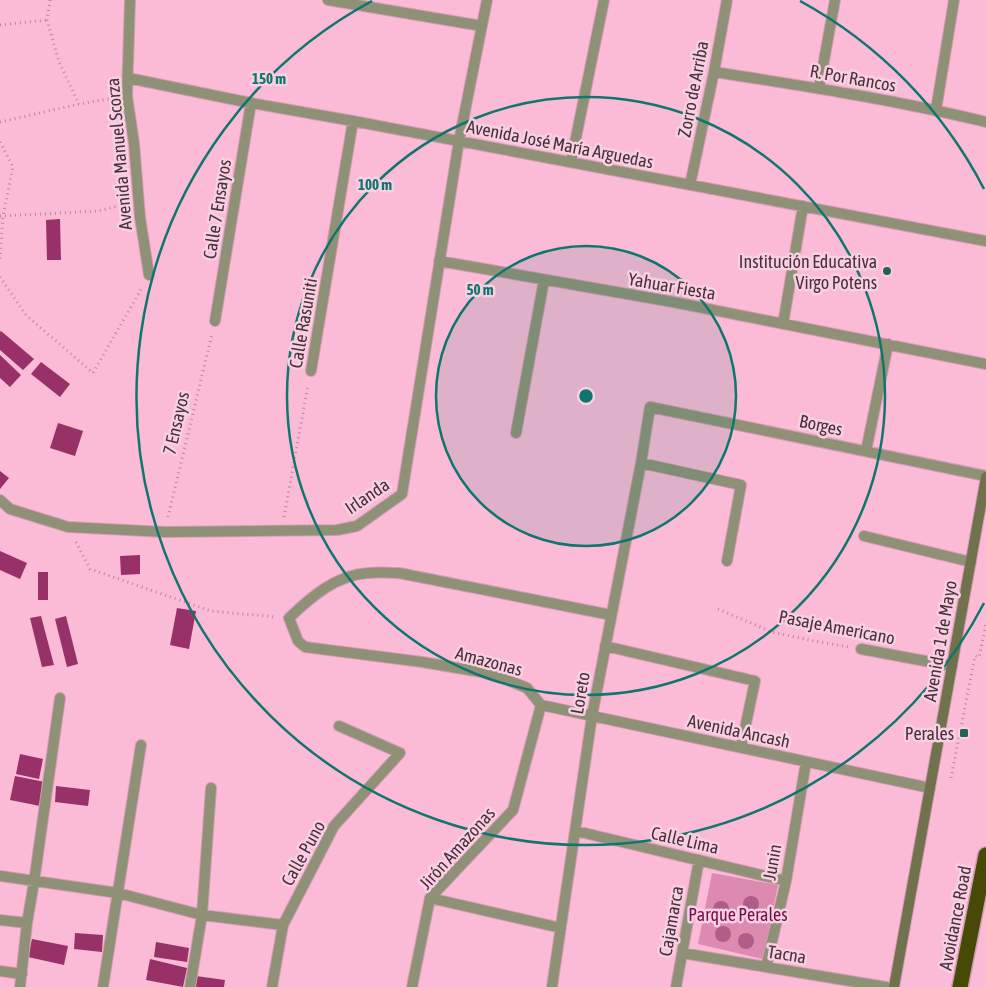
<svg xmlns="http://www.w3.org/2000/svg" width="986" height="987" font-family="'Asap Condensed',sans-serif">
	<rect width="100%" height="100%" fill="#fbbad6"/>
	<path fill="#dd8ab0" d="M712 873 778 885 763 959 698 944Z"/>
	<path fill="#973167" d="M60 219 61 260H47L46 220Z
		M1 331 34 359 23 370 0 350V332Z
		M0 355 21 375 10 387 0 378Z
		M41 362 70 384 60 397 31 374Z
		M58 423 83 431 75 456 50 448Z
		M0 471 9 478 0 489Z
		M0 551 27 563 20 579 0 570Z
		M140 555V574L121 575 120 556Z
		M38 572H48V600H38Z
		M177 608 196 611 189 649 170 645Z
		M41 616 54 665 42 667 30 618Z
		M66 616 78 664 67 667 55 619Z
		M20 754 43 759 39 779 16 774Z
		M15 776 45 782 40 806 10 800Z
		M56 786 90 790 88 806 55 802Z
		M75 933 103 935 102 952 74 949Z
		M32 939 68 946 64 965 28 957Z
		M156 942 189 948 187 962 154 957Z
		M150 959 187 968 183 987 146 980Z
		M196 976 225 980 224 987H194Z"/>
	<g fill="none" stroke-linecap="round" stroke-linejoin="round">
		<defs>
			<path id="street" d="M130 0 127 96 134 143 140 217 149 275
				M328 0 482 26
				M714 72C805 86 896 100 986 122
				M128 78 251 103 353 121 986 241
				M819 88 835 0
				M936 110 954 0
				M571 162 604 0
				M690 185 714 72 727 0
				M439 261 673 302 986 364
				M215 321 251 103
				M783 324 803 206
				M311 371 353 121
				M516 433 544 280
				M866 451 888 344
				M641 463 741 485 727 561
				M0 500 10 509 68 527 165 532 337 530 357 526 402 494 459 141 487 0
				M864 536 971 562
				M605 646 755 681 741 747
				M861 649 952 666
				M541 705 527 688 505 679 481 672 422 662 305 647 298 641 289 618C311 597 336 575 368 573 379 572 389 573 399 573L611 615
				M541 705 930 788
				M576 831 786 881
				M0 876 118 893 202 915 283 925
				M430 898 561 928
				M0 920 27 923
				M682 953 886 987
				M766 967 786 881 806 762
				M0 971 22 974
				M20 987 27 923 34 882 60 698
				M103 987 141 745
				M190 987 202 915 211 788
				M272 987 283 925 334 826 400 753 339 726
				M412 987 430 898 513 810 541 705
				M552 987 592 716 641 463 650 407 986 476
				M676 987 699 860"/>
			<path id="secondary" d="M894 987 986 477"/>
			<path id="highway" d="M960 987 986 855"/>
		</defs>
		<use href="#street" stroke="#d49cb4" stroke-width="12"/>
		<use href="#secondary" stroke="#d49cb4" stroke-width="12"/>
		<use href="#highway" stroke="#d49cb4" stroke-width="18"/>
		<path stroke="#b9879c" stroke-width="3" stroke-dasharray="1 4" stroke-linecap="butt" d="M50 0 47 20 59 62 79 104
			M0 25 47 20
			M0 122 79 104 114 98
			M0 142 13 167 3 216 0 260
			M0 216 98 211 126 204
			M0 277 26 315 93 373 143 286
			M168 517 212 334
			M284 517 308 385
			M76 542 90 569 211 611 276 617
			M718 609 772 632 814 641 849 647
			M951 778 975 656 979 657 986 624"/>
		<use href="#street" stroke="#8f9177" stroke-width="10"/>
		<use href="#secondary" stroke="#6f724c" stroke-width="10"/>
		<use href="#highway" stroke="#474907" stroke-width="15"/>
	</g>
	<g fill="#b05b88">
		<circle cx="751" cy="904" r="8"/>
		<circle cx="721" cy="909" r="8"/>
		<circle cx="723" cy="934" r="8"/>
		<circle cx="746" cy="941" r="8"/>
	</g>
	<circle cx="586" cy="396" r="150" fill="#0f766e" fill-opacity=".12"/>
	<g fill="none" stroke="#0f766e" stroke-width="2.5">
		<circle cx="586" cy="396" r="150"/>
		<circle cx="586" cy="396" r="299"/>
		<path d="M984 603A449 449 0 1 1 372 1M800 1A449 449 0 0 1 984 189"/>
	</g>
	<g fill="#226351" stroke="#f8d0e1" stroke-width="2">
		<circle cx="887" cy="271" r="5"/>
		<rect x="959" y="728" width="10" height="10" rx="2.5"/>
	</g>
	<g text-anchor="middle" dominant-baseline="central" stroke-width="5" stroke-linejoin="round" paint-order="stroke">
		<g font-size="18" fill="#49303b" stroke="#f8d0e1">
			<text transform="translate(853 78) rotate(10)">R. Por Rancos</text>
			<text transform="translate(693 89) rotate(-79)">Zorro de Arriba</text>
			<text transform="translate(560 144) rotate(11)">Avenida José María Arguedas</text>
			<text transform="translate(119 154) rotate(-95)">Avenida Manuel Scorza</text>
			<text transform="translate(217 209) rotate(-81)">Calle 7 Ensayos</text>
			<text transform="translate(672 286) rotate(10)">Yahuar Fiesta</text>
			<text transform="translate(303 323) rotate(-80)">Calle Rasuniti</text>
			<text transform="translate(176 423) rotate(-77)">7 Ensayos</text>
			<text transform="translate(821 425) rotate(12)">Borges</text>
			<text transform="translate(367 496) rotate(-34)">Irlanda</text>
			<text transform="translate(837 627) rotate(11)">Pasaje Americano</text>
			<text transform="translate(940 641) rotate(-80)">Avenida 1 de Mayo</text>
			<text transform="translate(489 661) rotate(15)">Amazonas</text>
			<text transform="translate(580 693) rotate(-80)">Loreto</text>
			<text transform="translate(739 731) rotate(12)">Avenida Ancash</text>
			<text transform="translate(685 840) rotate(13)">Calle Lima</text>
			<text transform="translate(457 848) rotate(-48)">Jirón Amazonas</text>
			<text transform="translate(303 853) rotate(-61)">Calle Puno</text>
			<text transform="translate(772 862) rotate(-80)">Junin</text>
			<text transform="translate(955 918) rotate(-79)">Avoidance Road</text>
			<text transform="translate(671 921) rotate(-80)">Cajamarca</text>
			<text transform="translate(787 954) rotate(9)">Tacna</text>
		</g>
		<g font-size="18" fill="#49303b" stroke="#f8d0e1" text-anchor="end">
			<text x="877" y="261">Institución Educativa<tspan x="877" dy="21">Virgo Potens</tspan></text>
			<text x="954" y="733">Perales</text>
		</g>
		<g font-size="18" fill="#720e48" stroke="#f8d0e1">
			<text x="738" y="914">Parque Perales</text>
		</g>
	</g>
	<circle cx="586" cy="396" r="8" fill="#0f766e" stroke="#f8d0e1" stroke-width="2.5"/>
	<g font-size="15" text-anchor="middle" font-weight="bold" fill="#0f766e" stroke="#f8d0e1" stroke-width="5" stroke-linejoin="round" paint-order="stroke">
		<text x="269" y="84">150 m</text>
		<text x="375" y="190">100 m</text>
		<text x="480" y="295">50 m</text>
	</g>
</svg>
